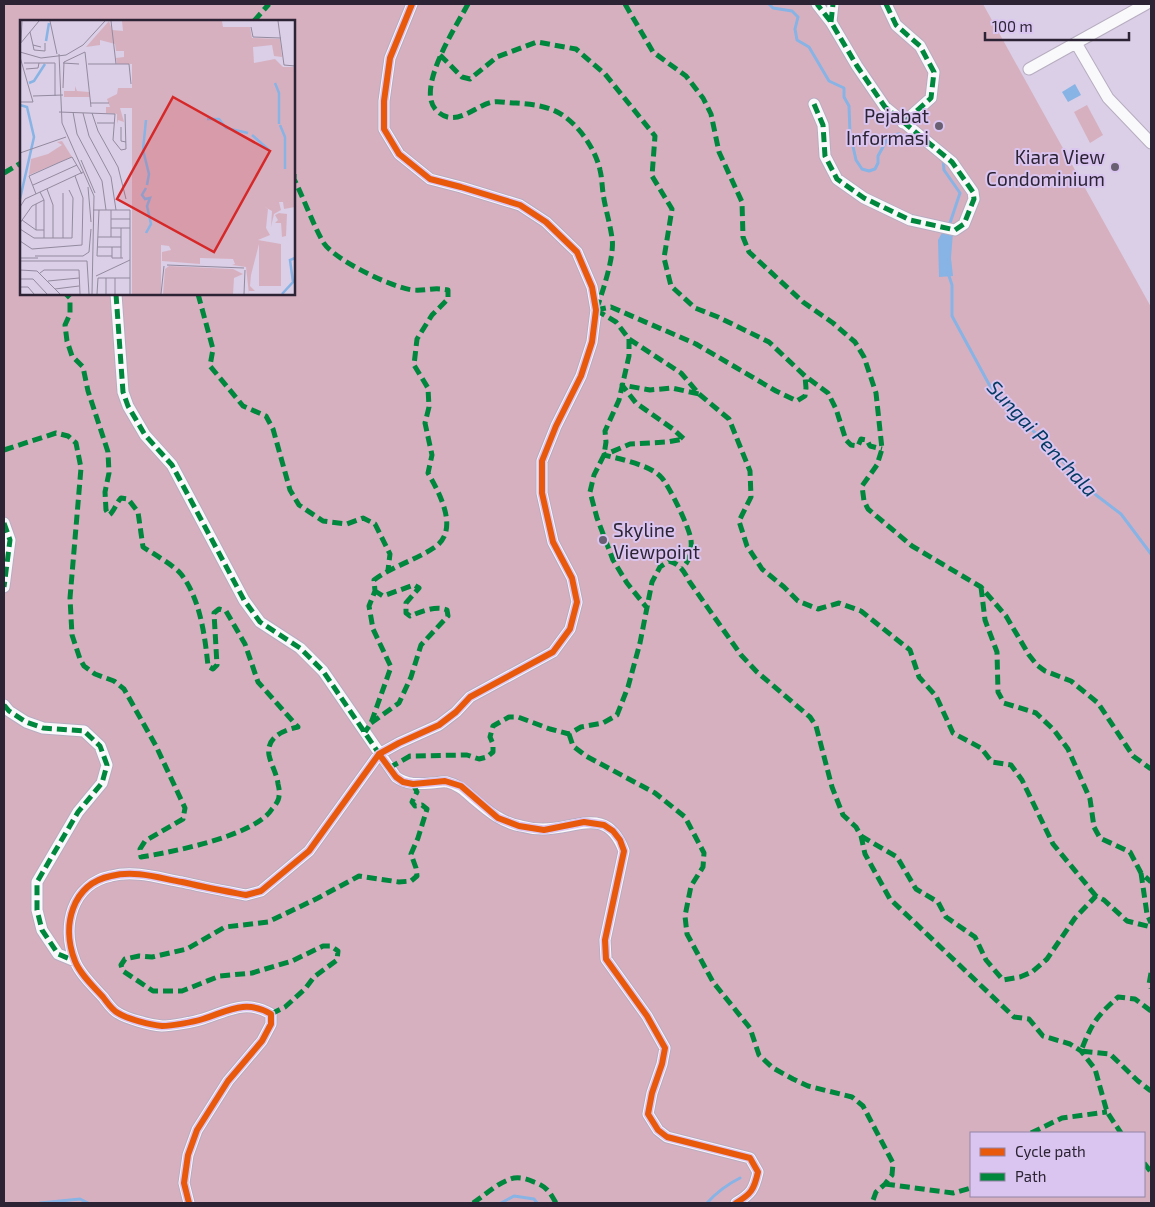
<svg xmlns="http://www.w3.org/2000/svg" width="1155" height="1207" font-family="'Exo 2',sans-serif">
	<rect width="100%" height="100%" fill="#dacfe6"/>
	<path fill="#d7b0c0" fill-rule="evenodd" d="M4 4H983L1151 307V1203H4ZM21 21H294V294H21ZM971 1133H1144V1196H971Z
		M1087 105 1103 135 1090 143 1074 112Z"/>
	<path fill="#87b3e5" d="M1075 84 1081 95 1068 102 1062 92Z
		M943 231 953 232 951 258 953 276 939 277 938 240Z"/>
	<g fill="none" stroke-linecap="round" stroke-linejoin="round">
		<path stroke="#87b3e5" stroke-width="3" d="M769 4 773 8 792 11 798 17 795 29 797 40 809 47 829 81 844 88V97L849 106 850 133 856 160 862 169 869 171 875 169 878 163V156L889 136 899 134 920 142
			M943 159 944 170 960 193 949 226
			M948 273 952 285V316L991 388 1096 495 1121 514 1151 554
			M40 1203 80 1199 88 1203
			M501 1203 514 1196 534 1199 537 1203
			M707 1203C716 1193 728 1184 740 1178"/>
		<defs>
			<path id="street" d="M886 4 896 25 920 46 934 72 931 98 903 123
				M831 22 833 4
				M1076 43 1108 98 1151 143
				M1029 69 1146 4
				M814 104 823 125 825 156 837 179 864 198 910 220 955 230 964 224 974 199 973 192 952 162 885 107 857 66 831 22 817 4
				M116 294 123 392 128 406 145 435 172 465 244 600 260 622 300 648 323 671 396 777C407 785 419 784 432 783 437 783 442 781 447 782 460 785 466 792 475 800 489 812 503 823 521 826 528 828 536 829 543 829 577 829 607 805 624 851L605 940 606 959 647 1016 665 1048 662 1064 652 1093 648 1114 658 1130 667 1137 750 1158 758 1172C754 1190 751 1194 736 1203
				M4 523 10 540 4 587
				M4 705 9 711 26 722 43 728 84 731 100 746 107 765 102 783 78 812 37 882V910L42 930 58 954 75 961
				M189 1203 184 1183 188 1155 197 1130 228 1081 262 1041 271 1024V1014C246 999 228 1011 203 1019 193 1022 172 1026 162 1026 151 1025 127 1019 118 1013 112 1010 107 1002 103 997 93 986 80 974 75 961 61 926 72 884 111 876 135 870 159 878 182 882 203 887 225 891 246 895L261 891 309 851 379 754 399 743 439 725 456 712 470 697 553 652 570 629 577 602 572 578 553 542 542 493V461L556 426 581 376 592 342 596 310 592 287 577 252 546 222 520 205 461 187 430 179 399 154 384 129V101L390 58 412 4"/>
		</defs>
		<use href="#street" stroke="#b7adc0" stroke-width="13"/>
		<use href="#street" stroke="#f9f8fb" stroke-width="11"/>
		<path stroke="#00873e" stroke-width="5" stroke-dasharray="10 5" stroke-linecap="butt" d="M468 4C457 25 414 90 437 111 456 129 475 105 493 102 500 101 508 103 516 103 528 104 541 105 553 110 575 119 595 147 600 170 602 178 602 186 603 193 605 208 610 223 612 238 615 255 603 290 597 308
			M625 4 653 52 686 76 703 98 711 114 719 152 742 202 743 237 749 252 803 302 833 323 855 342 864 357 876 393 882 449 877 465 862 486 864 501 868 509 912 546 981 587 1006 616 1029 655 1037 665 1045 671 1071 681 1098 703 1133 756 1151 769
			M886 4 896 25 920 46 934 72 931 98 903 123
			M254 21 269 4
			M831 22 833 4
			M440 55 462 77 470 79 497 57 537 42 576 49 605 74 655 136 652 176 672 209 664 258 671 286 695 308 718 317 769 342 805 376 828 393 836 409 846 440 851 445 858 446 861 439 867 440 870 446 882 449
			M814 104 823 125 825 156 837 179 864 198 910 220 955 230 964 224 974 199 973 192 952 162 885 107 857 66 831 22 817 4
			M4 173 21 163
			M294 174V179C304 199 312 222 323 242 334 260 393 288 413 290 427 291 432 287 448 290V299L432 315 417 339 414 365 428 388 429 407 425 423 432 455 428 473C439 492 460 530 435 547 416 560 393 566 374 580L375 591 369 606 373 629 391 667 371 723 365 732
			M116 294 123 392 128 406 145 435 172 465 244 600 260 622 300 648 323 671 382 758
			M198 294 213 349 210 366 243 406 266 416 273 429 290 490 299 505 323 521 347 524 363 518 375 524 390 554 388 570
			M596 310 616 322 629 339 681 373 699 394 672 388 650 390 622 385 636 403 673 429 684 439 667 442 630 444 604 455C620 459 650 465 661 477 669 485 690 529 691 540 692 549 690 562 682 568
			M596 310 611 307 696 344 776 391 797 401 805 396 806 388 805 376
			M629 339V356L619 400 605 431 606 442 604 455 594 475 590 492 597 518 613 560 627 583 647 608
			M699 394 729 419 750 471 751 497 739 521 747 546 762 569 784 587 798 601 818 609 839 603 861 611 910 650 919 677 936 696 953 733 981 748 992 762 1011 765 1022 780 1053 844 1096 896
			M4 450 56 433 68 436 76 443 81 468 70 598 72 635 80 659 84 666 95 674 114 681 124 689 156 746 185 808 183 819 145 841 140 849 141 857C172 852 255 836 272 809 275 806 279 800 279 796 280 793 279 788 278 784 277 774 271 765 269 755 266 737 284 730 298 727L258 682 245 644 226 611 219 609 214 613 217 665 213 669 208 666C205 636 200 598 181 574 175 566 152 553 143 547L138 512 128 499 121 498C116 503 114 512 109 515L106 510 105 492 109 473 108 452 88 391 83 367 72 356 67 341 65 325 70 314V298L66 294
			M4 523 10 540 4 587
			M981 587 985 620 997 652 998 692 1004 703 1036 713 1054 730 1068 749 1090 799 1094 827 1100 838 1130 852 1141 873 1151 882
			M4 705 9 711 26 722 43 728 84 731 100 746 107 765 102 783 78 812 37 882V910L42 930 58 954 75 961
			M371 723 399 703 411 677 421 645 448 616 447 610C436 605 420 612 410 616L406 613V603L419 588 414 585 383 596 375 591
			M569 734 573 746 586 756 655 793 685 817 704 853 703 867 691 886 685 916 687 934 713 982 750 1028 759 1055 773 1068 793 1079 808 1086 852 1097 863 1106 893 1163 892 1175 885 1184 876 1192 872 1203
			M389 768 410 756 467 755 479 759 487 757 493 752V744L490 737 493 726 509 717H518L550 729 569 734 581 727 603 723 617 715 628 687 640 643 652 582 660 567 669 561C680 564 684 571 689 581L741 655 757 672 810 717 816 726 832 787 843 815 856 827 861 836 865 854 890 899 1014 1017 1029 1019 1043 1036 1070 1044 1081 1051 1095 1069 1107 1112 1121 1133
			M861 836 897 857 916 889 938 902 946 917 975 937 986 960 1003 980 1020 977 1032 972 1047 959 1075 918 1096 896 1104 900 1127 921 1151 927
			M1141 873 1147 914 1151 923
			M1151 973 1149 984 1151 988
			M1151 1011 1135 999 1118 997C1096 1017 1092 1023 1081 1051L1110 1054 1138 1081 1151 1091
			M271 1014 285 1007 305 989 314 977 337 960 338 951 331 946H323L292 961 252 973 220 976 182 991H153L123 971 121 965 125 959 139 956 152 957 187 949 225 927 268 922 318 898 359 876 399 882 411 881 417 876 416 868 411 854 418 838 427 809 422 805 415 806 412 802 417 792 413 784
			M1031 1133 1062 1118 1107 1112
			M1144 1163 1151 1172
			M885 1184 953 1193 971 1188
			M473 1203C485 1195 500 1181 514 1178 521 1177 528 1179 534 1182 546 1186 550 1192 556 1203"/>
		<defs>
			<path id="cycleway" d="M379 754 396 777 403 782 413 784 445 781 461 786 498 818 519 826 544 830 584 822 604 825 613 831 620 840 624 851 605 940 606 959 647 1016 665 1048 662 1064 652 1093 648 1114 658 1130 667 1137 750 1158 758 1172C754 1190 751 1194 736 1203
				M189 1203 184 1183 188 1155 197 1130 228 1081 262 1041 271 1024V1014C246 999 228 1011 203 1019 193 1022 172 1026 162 1026 151 1025 127 1019 118 1013 112 1010 107 1002 103 997 93 986 80 974 75 961 61 926 72 884 111 876 135 870 159 878 182 882 203 887 225 891 246 895L261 891 309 851 379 754 399 743 439 725 456 712 470 697 553 652 570 629 577 602 572 578 553 542 542 493V461L556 426 581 376 592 342 596 310 592 287 577 252 546 222 520 205 461 187 430 179 399 154 384 129V101L390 58 412 4"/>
		</defs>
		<use href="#cycleway" stroke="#dac5f0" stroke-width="9"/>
		<use href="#cycleway" stroke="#e8590c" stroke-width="6"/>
	</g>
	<g fill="#695f72" stroke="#dac5f0" stroke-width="2">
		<circle cx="939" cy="126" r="5"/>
		<circle cx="1115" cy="167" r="5"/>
		<circle cx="603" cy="540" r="5"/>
	</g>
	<g text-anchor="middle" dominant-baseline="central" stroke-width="4" stroke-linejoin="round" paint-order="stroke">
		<g font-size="19" fill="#2c2334" stroke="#dac5f0" text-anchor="end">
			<text x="929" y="115">Pejabat<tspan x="929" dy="22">Informasi</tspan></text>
			<text x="1105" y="156">Kiara View<tspan x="1105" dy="22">Condominium</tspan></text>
			<text x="613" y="529" text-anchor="start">Skyline<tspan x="613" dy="22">Viewpoint</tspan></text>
		</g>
		<g font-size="20" font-style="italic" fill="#053b62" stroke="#dac5f0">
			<text transform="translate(1043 438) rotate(47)">Sungai Penchala</text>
		</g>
	</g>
	<g transform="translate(20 20)">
		<rect width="275" height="275" fill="#dacfe6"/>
		<path d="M89 1 92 10 103 11 102 1H202L203 7H230L232 18 260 19 262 37 254 36 252 25 233 27 234 43 255 39 263 47H275V187L264 189 263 182H259L261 190 254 194 251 207 252 191 243 186 248 189 246 208 250 215 238 220 261 224V266H239V224L231 255 230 266 235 271H229V274L226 247 212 245 215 244 213 239 180 238V244L142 241V232L151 230 149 226 141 225V274H112V88H100L104 102 98 100 97 104V94L86 93V87H90L87 79 97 74 98 68H112V44H97L96 38 104 37V31H96L95 24 80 20V25L66 27ZM55 66 57 71 69 72 70 77H44V71H55ZM42 121 52 137 9 155 11 139 28 134 42 125 37 122ZM259 193 267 194 266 216 262 217 261 203H255L258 200 255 195ZM149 246 213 249 223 254 214 258 213 274H143L145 249Z" fill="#d7b0c0"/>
		<path fill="none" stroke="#87b3e5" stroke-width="2.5" d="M26 21 29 3M9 63 14 61 25 44M255 63 259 73V104M0 85 7 87 14 117 0 179M187 99H199L206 108 228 113M126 100 123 130 129 154 127 165M260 105 265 117V149M232 115 249 130M126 168 122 175 125 179 130 178 127 186 131 204 126 213M262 274 273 262 270 240 275 238"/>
		<path fill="none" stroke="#948a9f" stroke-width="1" d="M30 1 37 34M91 1 96 44M258 1 264 45 275 46M231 7 233 17 261 18M10 12 13 25 21 27M1 22 2 1M0 24 19 1M13 25 14 30 25 31V23M0 32 21 38 46 35 63 25 85 1M39 34 42 103 74 176 72 274M0 37 13 82H0M4 43H35V76M43 43 59 44M68 44H109L111 64M6 49 18 48 19 43M43 68 44 42 65 32 71 87M13 76 43 75M71 83H89M39 92 95 94 93 120 101 130 106 129 105 94M53 92 57 114 82 161 86 190M63 93 69 116 91 157 96 190M72 93 78 111 98 147 106 179M77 103H94M101 107V121L106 122M0 133 46 117M61 140 75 173M13 165 57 145M68 167 71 202M27 169 33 185V218M20 172 24 180V218M16 174 9 156 38 143 52 137 62 154M0 187 5 179 63 152M73 190H110V274M79 190 77 236H92M91 190V217M91 199H110M2 200 16 210H24M0 203 12 186 24 180M91 208H110M101 208V238M0 209 14 218H52L53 178 49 170M16 210V184M78 217H101M43 218V173M0 221 12 229 62 225 63 178 55 156M78 227H101M92 227V238H103M15 236H63L69 232 71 209M0 238H18M0 241H67L69 274M147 245 224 248M0 250 17 251 40 274M20 253 24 250H59L60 274M76 256 110 240M86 258V274M0 259H13L27 274M28 261 59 258M0 267H8L14 274M35 269 59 266M77 274 78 258H110M95 274V258M141 274 144 246M224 274 225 250"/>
		<path fill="#d62828" fill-opacity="0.15" stroke="#d62828" stroke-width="2.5" d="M153 77 250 131 194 232 97 179Z"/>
		<rect width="275" height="275" fill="none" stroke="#2c2334" stroke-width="2.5"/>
	</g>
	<rect width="1155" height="1207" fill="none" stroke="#2c2334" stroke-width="10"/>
	<rect x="970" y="1132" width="175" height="65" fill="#dac5f0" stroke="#9484a5"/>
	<rect x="980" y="1148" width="25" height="8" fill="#e8590c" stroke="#9484a5"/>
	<text x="1015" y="1157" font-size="15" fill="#2c2334">Cycle path</text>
	<rect x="980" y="1173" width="25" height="8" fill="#00873e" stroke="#9484a5"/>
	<text x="1015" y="1182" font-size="15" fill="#2c2334">Path</text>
	<path d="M985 32v8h144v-8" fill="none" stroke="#2c2334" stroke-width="2.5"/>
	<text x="992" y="32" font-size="15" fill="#2c2334" stroke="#dac5f0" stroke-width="4" paint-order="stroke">100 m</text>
</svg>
